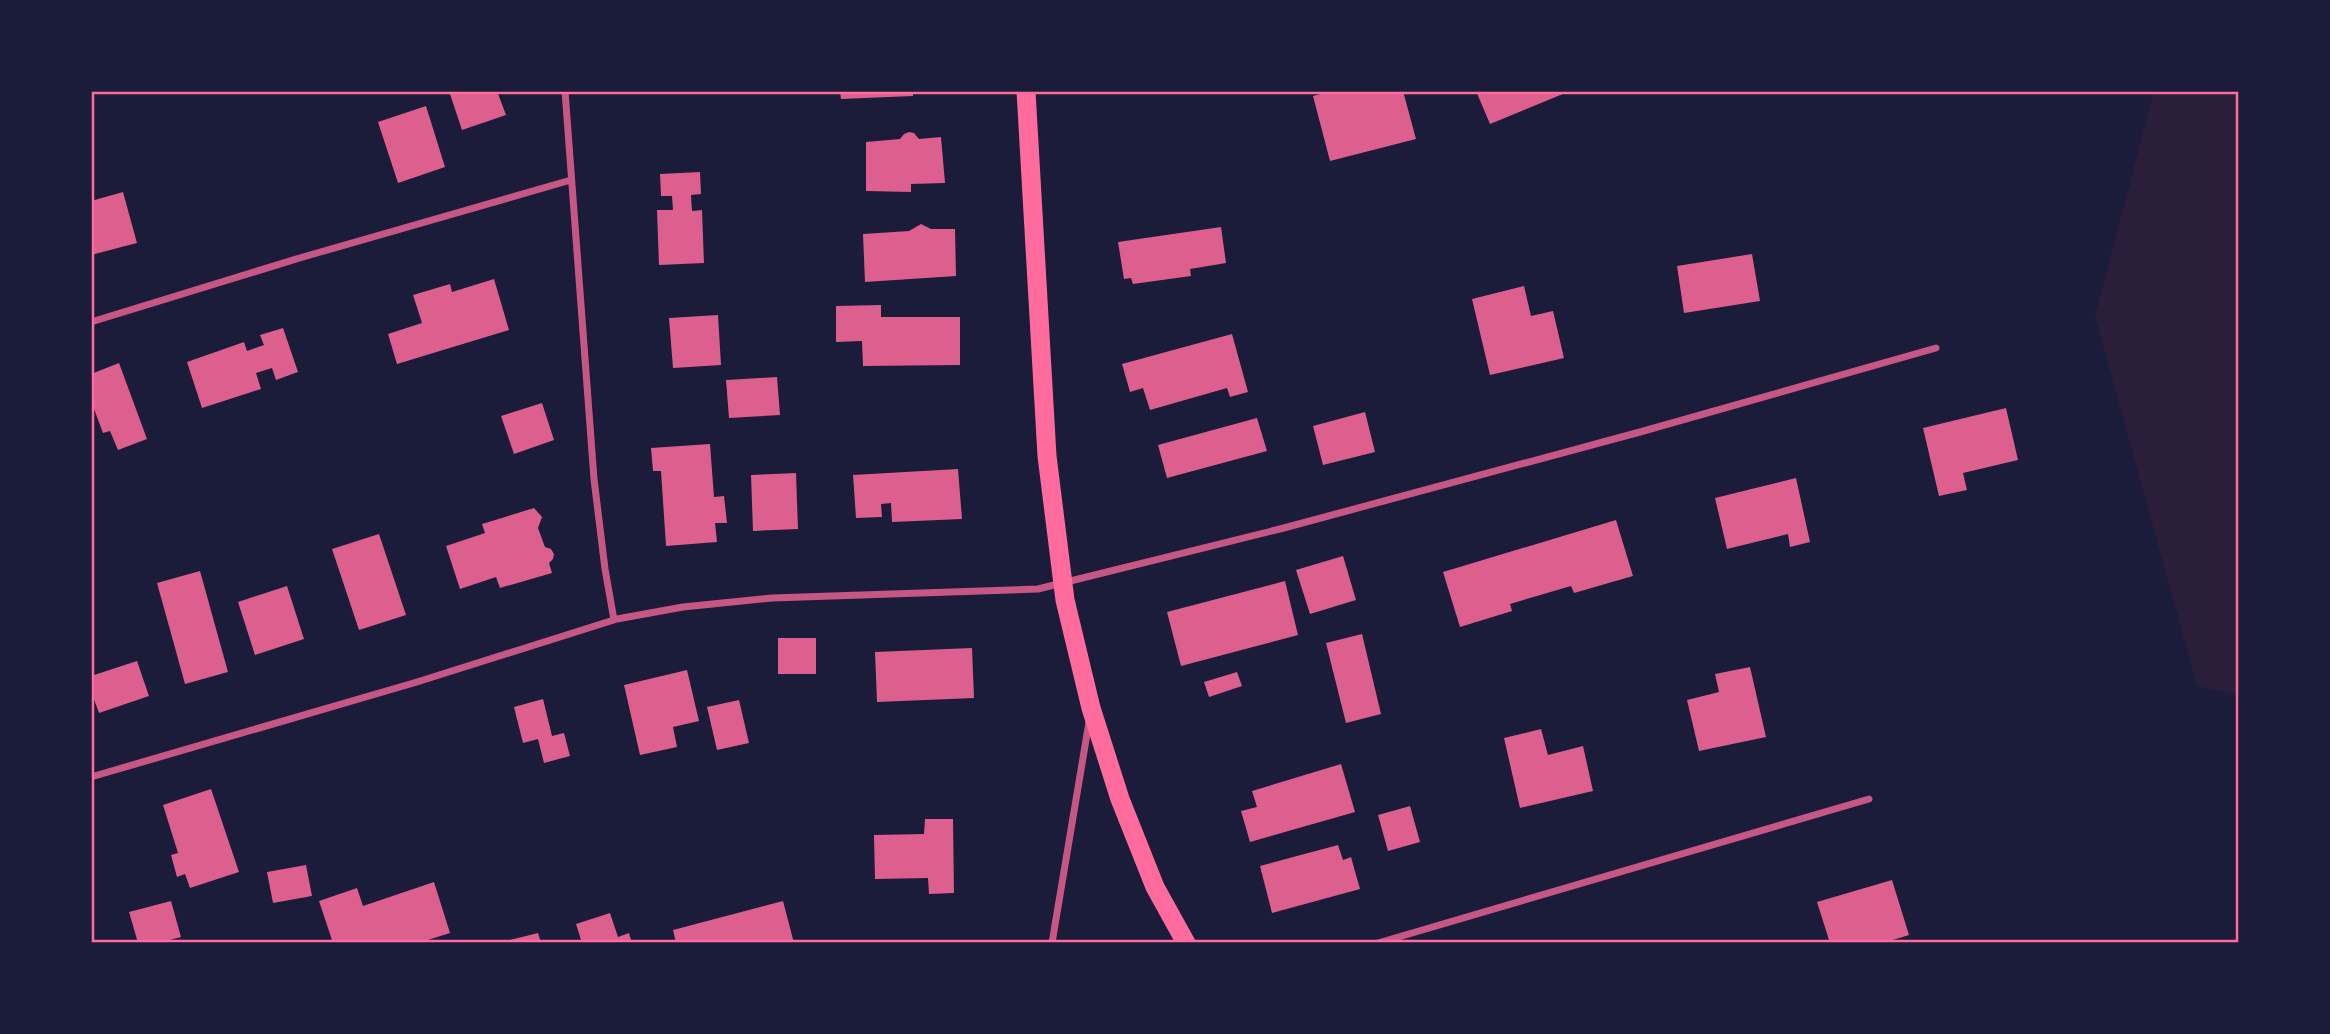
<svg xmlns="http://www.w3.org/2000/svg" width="2330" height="1034" font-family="'Sofia Sans Condensed',sans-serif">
	<rect width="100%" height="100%" fill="#1b1b3a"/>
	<path fill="#2a1e3b" d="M2154 91H2239V695L2197 686 2095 316Z"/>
	<path fill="#dd5f8e" d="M449 91H497L506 115 462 130Z
		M840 91H913V96L841 99Z
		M1332 91H1403L1416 139 1330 161 1313 96Z
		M1476 91H1570L1490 124Z
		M426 106 445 167 398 183 378 122Z
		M909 132 914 133 919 139 941 137 945 183 911 184V192L866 191V142L900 139 904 134Z
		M700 172 701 194 691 195 692 211 702 210 704 263 659 265 657 210H673L672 196H661L660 174Z
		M123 192 137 243 91 255V201Z
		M921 224 931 229H955L956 276 865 282 863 234 909 231Z
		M1221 227 1226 263 1190 269 1191 276 1133 284 1131 278 1124 279 1118 242Z
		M1752 254 1760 301 1684 313 1677 266Z
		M494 279 509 330 397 364 388 334 422 323 413 295 450 284 452 292Z
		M1524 286 1531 316 1553 311 1564 358 1490 375 1472 299Z
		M881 305V317H960V365L863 366 862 341 836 342V306Z
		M718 315 721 365 673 368 669 318Z
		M283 328 298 372 276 380 272 368 256 373 261 389 202 408 187 362 244 342 247 351 264 345 260 335Z
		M1232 334 1248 392 1230 397 1227 388 1150 410 1143 388 1130 392 1122 364Z
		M119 363 147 439 118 450 110 431 103 433 91 401V374Z
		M777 377 780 415 729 418 726 380Z
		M542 403 554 440 514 454 501 416Z
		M2006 408 2018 460 1963 473 1967 490 1939 496 1923 428Z
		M1365 412 1375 452 1323 465 1313 426Z
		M1257 418 1267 451 1167 478 1158 445Z
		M710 444 714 497 724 496 727 523H715L717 542 666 546 661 471H653L651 448Z
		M958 469 962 519 892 522 891 503 881 504 882 517 856 518 853 475Z
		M796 473 798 529 753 531 751 475Z
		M1796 478 1810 542 1790 547 1788 534 1727 549 1715 498Z
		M534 508 542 517 538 528 545 547 551 549 554 554 553 559 549 563 552 573 500 588 496 577 460 589 446 546 485 533 482 524Z
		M1616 520 1633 576 1574 593 1571 586 1510 604 1512 611 1460 627 1443 572Z
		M379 534 406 615 359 630 332 549Z
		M1343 556 1356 600 1310 614 1296 570Z
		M200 571 228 672 185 684 157 583Z
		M1285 581 1298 635 1181 666 1167 612Z
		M287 586 304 639 255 655 238 602Z
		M1362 634 1381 714 1346 723 1326 643Z
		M778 638H816V674H778Z
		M972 648 974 698 877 702 875 652Z
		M137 661 149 696 99 713 91 691V676Z
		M1750 667 1766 737 1699 751 1687 700 1719 692 1715 674Z
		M687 670 699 721 673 727 677 747 640 755 624 685Z
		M1237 672 1242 686 1209 697 1204 682Z
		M543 699 552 736 564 733 570 756 544 763 538 739 523 743 514 707Z
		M739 700 749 743 717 750 707 707Z
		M1541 729 1548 755 1583 746 1593 791 1520 808 1504 738Z
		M1341 764 1355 812 1250 842 1241 811 1257 807 1252 791Z
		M211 789 239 872 190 888 185 874 177 877 171 855 178 853 163 805Z
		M1410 806 1420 842 1388 851 1378 815Z
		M925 819H953L954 893 929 894 928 878 875 879 874 835 924 834Z
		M1338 845 1343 860 1351 857 1360 889 1272 913 1260 866Z
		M306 865 312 896 273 903 267 872Z
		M1892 880 1909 935 1883 943H1830L1817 902Z
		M434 882 450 933 418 943H333L319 901 357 888 363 906Z
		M171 901 181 937 158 943H138L129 912Z
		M783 901 794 943H676L673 930Z
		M610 913 618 937 629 933 632 943H582L576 924Z
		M538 933 541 943H502V942Z"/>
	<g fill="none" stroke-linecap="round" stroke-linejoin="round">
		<path stroke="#c65784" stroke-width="7" d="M565 91 594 479 605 569 614 620
			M91 322 303 257 571 180
			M91 777 417 682 617 619 683 607 772 598 1038 589 1280 529 1640 432 1936 348
			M1052 943 1089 722
			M1378 943 1869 799"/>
		<path stroke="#ff6b9d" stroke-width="19" d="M1026 91 1047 456 1065 600 1091 708 1120 799 1155 887 1186 943"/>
	</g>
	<rect width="2330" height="1034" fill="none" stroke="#1b1b3a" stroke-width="186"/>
	<rect x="93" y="93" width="2144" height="848" fill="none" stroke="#ff6b9d" stroke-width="2.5"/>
</svg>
